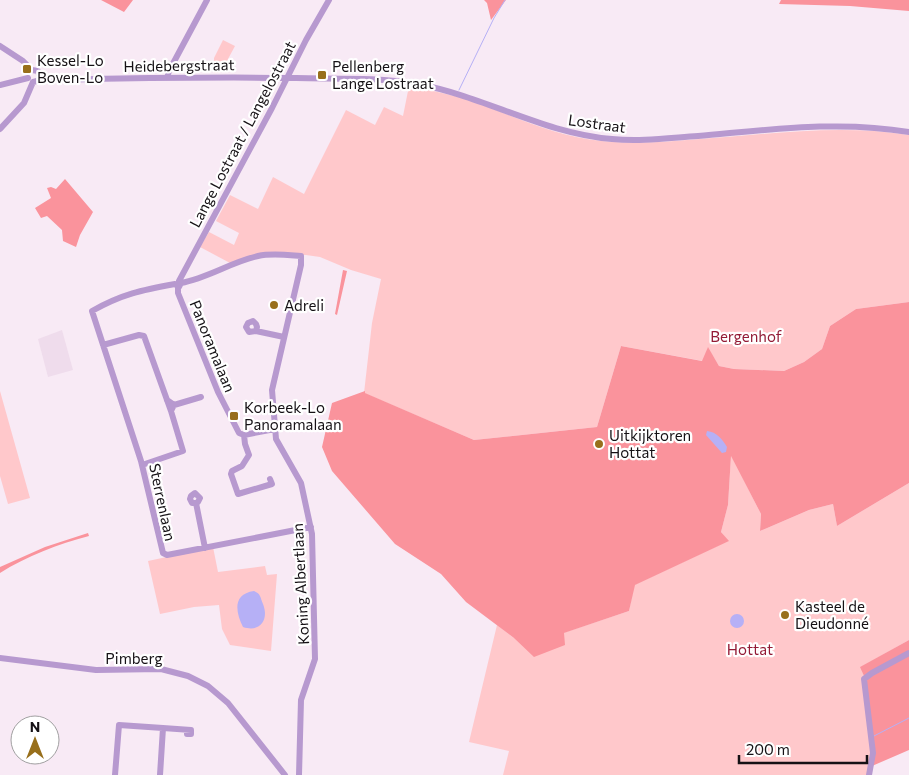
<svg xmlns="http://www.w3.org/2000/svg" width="909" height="775" font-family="Commissioner,sans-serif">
	<rect width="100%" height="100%" fill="#f8eaf5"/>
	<path fill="#efdcec" d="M62 330 73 370 48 377 38 339Z"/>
	<path fill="#ffc8cb" d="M223 40 235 46 221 72 214 73V58Z
		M409 86C431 90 453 95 475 102 516 117 557 137 602 141 635 144 667 142 700 139 770 134 840 124 909 135V302L856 309 830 326 822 349 804 362 784 371 734 369 719 366 708 348 703 361 621 346 597 427 474 440 364 393 372 323 381 279 351 270 320 257 306 255 267 254 230 263 200 247 209 232 234 245 239 233 216 221 230 195 258 209 273 177 304 194 346 110 375 125 384 107 403 116Z
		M0 391 30 498 8 504 0 476Z
		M731 455 761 514 760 531 809 510 833 504 837 526 909 483V640L861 667 864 676 872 757 868 775H503L509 751 469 742 497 625 514 638 563 633 629 611 634 585 728 541 721 532 728 505Z
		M213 547 218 572 265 566 267 575 277 574 271 651 230 645 222 629 219 605 194 607 160 614 148 561Z"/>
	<path fill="#fa939c" d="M101 0H133L124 12Z
		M484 0H506L491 20 487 3Z
		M781 0H909V11L850 6 779 4Z
		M65 179 93 212 80 235 76 247 63 241 62 230 47 216 41 218 35 208 51 198 47 188 51 187 56 189Z
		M343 270 347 271 337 315 335 314Z
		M909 302V483L837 526 833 504 809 510 760 531 761 514 731 456 728 505 721 532 729 541 635 585 629 611 564 633 565 645 534 657 514 638 466 602 441 574 395 544 332 471 322 447 332 403 365 391V393L474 440 597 427 621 346 702 361 708 347 719 366 734 369 784 371 804 362 822 349 830 326 856 309Z
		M88 533 89 536C58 544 27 556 0 573V567L45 547Z
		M909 640V651L864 676 860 667Z
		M909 654V750L872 766 866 679Z"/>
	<path fill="#b6b0f6" d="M707 431C717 432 722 439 727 447L726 452 722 453 706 435Z
		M254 591C261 594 260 597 263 604 269 619 261 633 243 627 235 611 233 594 254 591Z
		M730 621a7 7 0 1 1 14 0a7 7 0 1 1-14 0Z"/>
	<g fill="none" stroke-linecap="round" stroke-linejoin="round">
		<path stroke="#b6b0f6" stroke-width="1" d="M459 90 494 18 505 0
			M874 736 909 718"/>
		<path stroke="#b799cf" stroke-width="6" d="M0 46 23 61 32 70 38 71 40 78
			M167 78 169 71 207 0
			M33 82 37 81 40 78 58 80C138 78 217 77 296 78 336 79 377 77 417 84 484 96 542 133 612 139 640 142 669 138 698 136 768 130 839 120 909 132
			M0 85 28 78
			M0 129 24 103 33 82
			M179 281 272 108 306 40 329 0
			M178 287V293L218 392 239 433 244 435 275 429
			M256 331 257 327 256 324 253 321 248 323 246 327 249 332 256 331 284 337
			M103 345 139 335 144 336 171 411 174 405 167 400
			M174 405 201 397
			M244 435 245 444 249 455 242 466 232 471 231 474 238 494 272 484 270 479
			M142 465 183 451 171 411
			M196 503 198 502 200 498 195 493 191 496 190 499 192 503H196L205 548
			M0 658 96 670 161 669 188 676 208 686 228 703 285 775
			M163 728 191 730V734H187V730
			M115 775 119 725 163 728 160 775
			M299 775 301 700 315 659 312 534 301 483 276 439 272 390 301 265V256C287 255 272 253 258 256 231 262 208 278 181 283L179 287 175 284C142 290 122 294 92 311L141 461 163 553 167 555 311 527
			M869 775 873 753 864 679 872 673 909 653"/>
	</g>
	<g fill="#986f1b" stroke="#fff" stroke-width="2">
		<rect x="22" y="64" width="10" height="10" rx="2.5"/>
		<rect x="317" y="70" width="10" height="10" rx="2.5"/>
		<circle cx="274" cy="305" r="5"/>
		<rect x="229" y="411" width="10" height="10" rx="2.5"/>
		<circle cx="599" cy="444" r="5"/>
		<circle cx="785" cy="615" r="5"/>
	</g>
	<g text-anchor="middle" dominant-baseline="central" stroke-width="4.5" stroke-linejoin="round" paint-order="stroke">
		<g font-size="15" fill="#151115" stroke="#fff" text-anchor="start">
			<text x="37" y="60">Kessel-Lo<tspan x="37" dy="17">Boven-Lo</tspan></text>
			<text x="332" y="66">Pellenberg<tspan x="332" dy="17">Lange Lostraat</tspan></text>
			<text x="284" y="305">Adreli</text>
			<text x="244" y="407">Korbeek-Lo<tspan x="244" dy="17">Panoramalaan</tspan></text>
			<text x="609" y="435">Uitkijktoren<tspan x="609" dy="17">Hottat</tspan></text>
			<text x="795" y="606">Kasteel de<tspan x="795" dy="17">Dieudonné</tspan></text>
		</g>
		<g font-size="15" fill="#151115" stroke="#fff">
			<text transform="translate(179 65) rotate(-1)">Heidebergstraat</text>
			<text transform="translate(597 123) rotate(8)">Lostraat</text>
			<text transform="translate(242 134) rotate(-62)">Lange Lostraat / Langelostraat</text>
			<text transform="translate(213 346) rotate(68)">Panoramalaan</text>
			<text transform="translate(163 502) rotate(78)">Sterrenlaan</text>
			<text transform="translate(300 584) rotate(-93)">Koning Albertlaan</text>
			<text x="134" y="658">Pimberg</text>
		</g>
		<g font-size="15" fill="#931b36" stroke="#fff">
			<text x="746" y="336">Bergenhof</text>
			<text x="750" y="649">Hottat</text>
		</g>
	</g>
	<g transform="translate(35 740)"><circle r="24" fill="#ffffff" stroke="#a1a0a1"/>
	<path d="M0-4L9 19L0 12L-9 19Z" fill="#986f1b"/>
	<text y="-8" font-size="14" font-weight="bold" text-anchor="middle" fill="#151115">N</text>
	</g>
	<path d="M739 755v8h128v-8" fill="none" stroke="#151115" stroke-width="2.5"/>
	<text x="746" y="755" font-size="15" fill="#151115" stroke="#ffffff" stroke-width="4" paint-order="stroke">200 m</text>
</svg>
